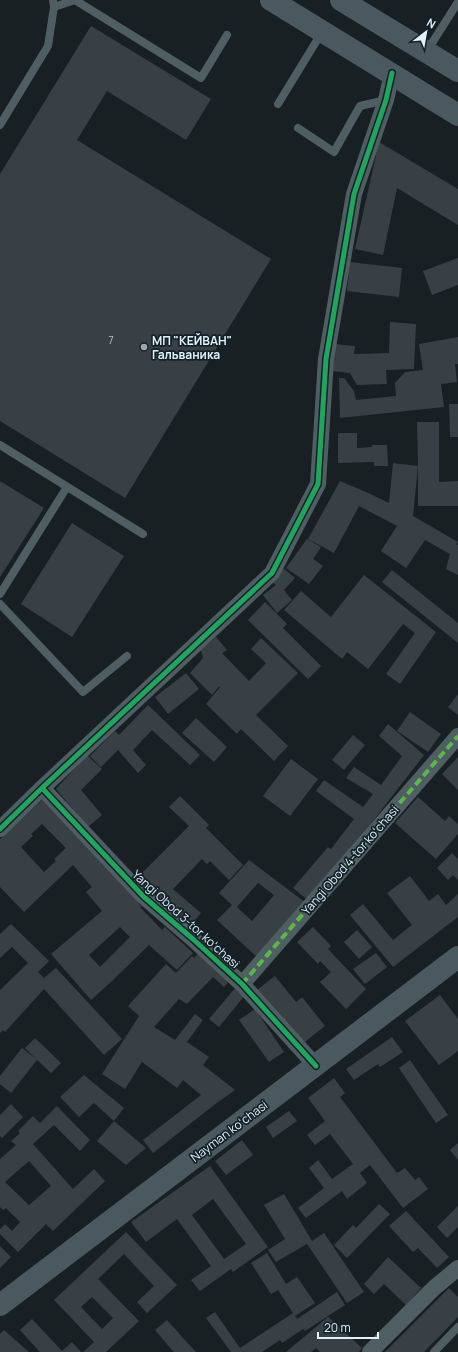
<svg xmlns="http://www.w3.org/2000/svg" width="458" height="1352" font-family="Manrope,sans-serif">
	<rect width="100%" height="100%" fill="#192024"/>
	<path fill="#384045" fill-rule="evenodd" d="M91 26 211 99 186 140 107 91 77 140 271 259 125 498 0 421V174Z
		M379 142 458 189V225L397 188 383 255 355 249Z
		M458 258V285L432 295 423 271Z
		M350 262 402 268 399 297 347 291Z
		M390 322 416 324 414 369 386 370 387 384 357 385 350 373 332 371 334 344 355 346 354 354 389 353Z
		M458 337V364H455L457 382 441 384 444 407 340 418 339 378H344L354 391 356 400 396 396 395 383 405 372 423 370 419 344Z
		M449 404H458V437H450Z
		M417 422H439V482L458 481V506H418V466L413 516 458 542 456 544 458 545V575L446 569 450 554 425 540 406 568 381 551 397 526 359 506 334 553 308 539 340 481 366 492 389 503 393 463 418 466Z
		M338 433H357V448L372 447V445H387L388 466H374V462L338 463Z
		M0 481 44 508 0 577Z
		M72 523 124 556 72 637 21 604Z
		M307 539 321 547 313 559 323 566 309 584 286 568Z
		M283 568 295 578 284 590 292 600 277 613 263 595 276 585 272 582Z
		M392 570 458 623V643L382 582Z
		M364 575 436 632 400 684 386 674 415 633 403 624 368 669 347 652 342 659 284 610 301 591 331 617Z
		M265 602 287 624 283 628 321 666 308 679 248 620Z
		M216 637 227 650 222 653 249 681 266 663 251 649 261 638 298 673 256 715 288 746 274 761 241 729 237 734 206 704 220 687 219 686 212 695 190 673 203 658 201 650Z
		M186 673 199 689 168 714 155 697Z
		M458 694V715L448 707Z
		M148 705 200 755 190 765 152 730 133 750 146 765 138 773 118 750 101 767 90 756 115 731 119 735Z
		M410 712 441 734 428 752 397 731Z
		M196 718 227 747 214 762 182 733Z
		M388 724 424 755 310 902 293 888 328 847 331 849 354 819 316 791 324 780 363 807 373 794 346 778 354 767 381 785 402 756 379 736Z
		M353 735 365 745 344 770 332 760Z
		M87 755 102 769 81 790 102 815 88 827 56 789Z
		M458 757V790L442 774Z
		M291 759 318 779 290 816 263 796Z
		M180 796 209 825 206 828 243 865 229 880 210 861 207 864 202 859 173 889 201 913 188 928 135 880 189 826 169 807Z
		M45 797 93 847 141 906 140 907 162 930 165 927 193 953 177 970 149 945 112 981 91 1000 51 954 102 911 86 892 92 887 73 865 24 912 0 887V839ZM42 824 66 848 54 859 56 861 44 872 21 847 33 836 31 834ZM120 927 130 937 100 967 89 955Z
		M418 797 445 821 449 816 458 824V834L436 859 395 823Z
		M452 853 458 859V880L453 875 448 880 437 868Z
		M249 860 306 903 258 958 217 920 232 905 219 893ZM258 883 274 895 252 921 237 907Z
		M410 876 429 901 438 894 446 905 458 894V917L393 967 350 915 363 904 393 940 412 925 387 893Z
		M11 924 49 961 38 972 44 978 56 968 122 1039 104 1055 44 989 5 1032 3 1030 0 1033V990L28 963 12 947 0 958V934Z
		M313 927 331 946 328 949 366 989 346 1009 320 982 331 972 320 961 318 964 297 942Z
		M357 930 372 947 359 959 344 942Z
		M202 950 232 978 224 987 213 977 187 1004 179 999 154 1027 175 1040 195 1014 203 1020 187 1042 209 1057 203 1065 235 1090 214 1105 153 1153 143 1140 201 1095 183 1080 177 1088 142 1062 125 1089 102 1074 139 1016 128 1006 166 964 176 973 192 956 194 958Z
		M376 953 387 967 365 984 353 969Z
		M275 976 296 1002 302 997 325 1026 301 1045 257 990Z
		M236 987 245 995 219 1027 209 1019Z
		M440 995 458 1019V1051L439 1065 405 1021Z
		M255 1009 284 1052 269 1062 239 1020Z
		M392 1037 403 1052 380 1067 378 1064 354 1080 346 1069Z
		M35 1038 61 1063 51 1073 37 1060 11 1093 0 1084V1076L22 1048 36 1059 25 1048Z
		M410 1060 448 1115 436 1123 399 1068Z
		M84 1075 124 1108 114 1121 94 1103 79 1117 60 1097Z
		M334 1078 345 1093 340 1097 397 1173 405 1168 415 1180 419 1177 428 1189 403 1208 370 1165 360 1173 367 1183 347 1199 342 1191 306 1218 298 1208 324 1188 309 1168 318 1160 332 1179 353 1164 330 1134 315 1145 307 1135 325 1121 308 1098Z
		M11 1104 23 1117 2 1138 0 1136V1115Z
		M57 1106 90 1140 80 1151 54 1125 33 1144 73 1189 94 1169 105 1181 53 1231 46 1224 18 1252 0 1234V1229L5 1224 12 1231 20 1222 6 1208 3 1210 0 1207V1159L16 1145 11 1141 20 1133 18 1131 33 1116 40 1123ZM29 1161 51 1186 29 1205 5 1182Z
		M289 1111 297 1121 273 1138 266 1127Z
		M114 1121 146 1148 126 1165 97 1141Z
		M242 1140 253 1155 226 1175 215 1161Z
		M458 1143V1160L450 1150Z
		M210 1166 268 1247 233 1272 231 1269 200 1291 191 1280 211 1266 177 1219 146 1242 131 1222ZM213 1199 246 1244 224 1259 192 1215Z
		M284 1194 312 1241 324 1233 364 1292 347 1303 307 1244 276 1262 268 1250 285 1239 264 1205Z
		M379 1204 390 1214 347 1258 334 1245 353 1225 356 1228Z
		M458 1206V1227L447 1238 437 1227Z
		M406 1211 449 1257 437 1268 418 1248 413 1252 389 1226Z
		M126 1232 177 1285 147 1313 137 1302 154 1286 124 1254 98 1279 139 1321 106 1352H83L94 1342 54 1300ZM92 1297 113 1318 102 1329 81 1307Z
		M0 1246 11 1257 0 1268Z
		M267 1253 286 1284 297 1277 315 1303 295 1316 297 1319 337 1292 345 1305 305 1331 303 1329 282 1343 280 1340 262 1352H231L206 1318 215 1312 240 1348 293 1313 278 1290 271 1294 251 1263Z
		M388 1257 421 1288 406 1305 384 1284 374 1294 364 1284Z
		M449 1288 458 1297V1317L424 1352H385Z
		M328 1317 362 1348 359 1352H320L316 1348 311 1352H286Z
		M32 1319 62 1351 72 1342 81 1352H40L20 1330Z
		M167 1320 184 1339 196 1352H174L172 1350 155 1330Z
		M4 1330 29 1352H0V1334Z"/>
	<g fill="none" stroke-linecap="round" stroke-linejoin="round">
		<path stroke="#4f5e63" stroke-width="8" d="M54 7 75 0 201 78 227 35
			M427 51 458 2
			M278 104 322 32
			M0 125 48 46 54 7 53 0
			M298 128 334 152 360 106 386 100
			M0 445 143 534
			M0 594 67 487
			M0 604 83 692 127 656
			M434 1352 458 1327"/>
		<path stroke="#4f5e63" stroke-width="16" d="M42 788 144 897 194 940 242 984 316 1066
			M0 829 42 788 272 573 318 484 326 359 354 194 386 100 392 73
			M242 984 458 736
			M370 1352 434 1288 458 1268"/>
		<path stroke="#49595f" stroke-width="22" d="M271 0 458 115
			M341 0 458 71
			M0 1305 458 957"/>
		<path stroke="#58b947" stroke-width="4" stroke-dasharray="8 4" stroke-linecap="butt" d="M242 984 458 736"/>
		<defs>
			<path id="cycleway" d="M42 788 144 897 194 940 242 984 316 1066
				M0 829 42 788 272 573 318 484 326 359 354 194 386 100 392 73"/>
		</defs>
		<use href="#cycleway" stroke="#142129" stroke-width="8"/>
		<use href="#cycleway" stroke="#20a55d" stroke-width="5"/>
	</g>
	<circle fill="#9aa8b0" stroke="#142129" stroke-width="1.5" cx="144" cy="347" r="4"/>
	<g text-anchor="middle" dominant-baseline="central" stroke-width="3.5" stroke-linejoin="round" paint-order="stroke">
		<g font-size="10" fill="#b5c6ce">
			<text x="111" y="340">7</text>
		</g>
		<g font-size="12" font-weight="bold" fill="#dff2fc" stroke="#142129" text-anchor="start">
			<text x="152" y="340">МП "КЕЙВАН"<tspan x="152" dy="14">Гальваника</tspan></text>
		</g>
		<g font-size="12" fill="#dff2fc" stroke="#142129">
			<text transform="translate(350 860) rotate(-49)">Yangi Obod 4-tor koʻchasi</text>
			<text transform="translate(186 919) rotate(42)">Yangi Obod 3-tor koʻchasi</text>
			<text transform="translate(229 1131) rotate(-37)">Nayman koʻchasi</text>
		</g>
	</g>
	<g transform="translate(426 32) rotate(31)" stroke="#142129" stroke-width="3" paint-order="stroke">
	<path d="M0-3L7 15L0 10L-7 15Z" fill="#dff2fc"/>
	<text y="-6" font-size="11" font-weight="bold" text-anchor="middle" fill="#dff2fc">N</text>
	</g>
	<path d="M318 1332v6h60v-6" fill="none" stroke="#dff2fc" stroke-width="2"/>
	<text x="324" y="1332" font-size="12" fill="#dff2fc" stroke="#142129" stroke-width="3" paint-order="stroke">20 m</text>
</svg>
